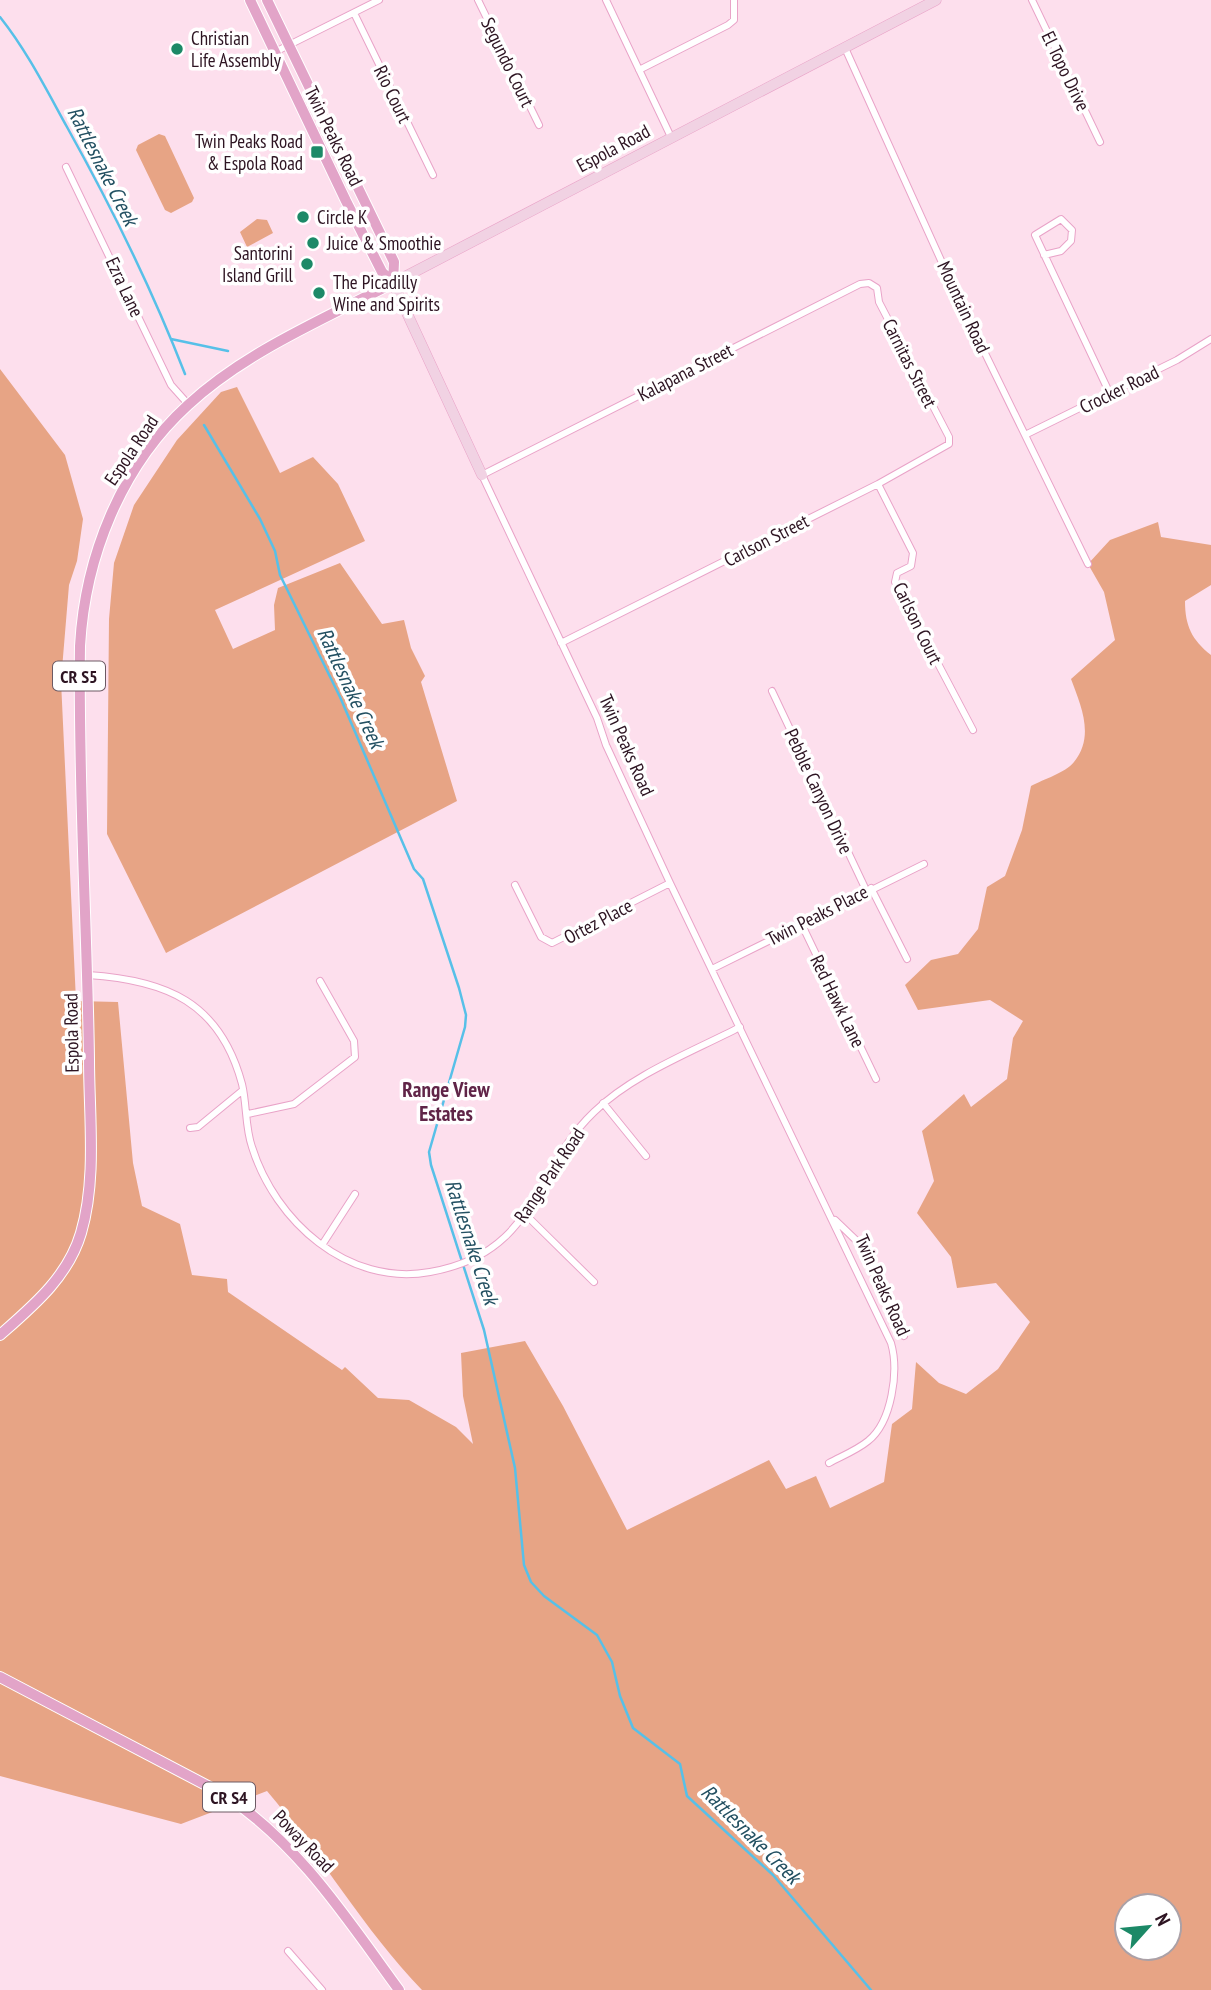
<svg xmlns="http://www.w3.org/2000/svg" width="1211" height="1990" font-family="'PT Sans Narrow',sans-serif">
	<rect width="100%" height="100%" fill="#fddfed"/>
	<path fill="#e7a485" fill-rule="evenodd" d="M159 134 165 136 194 198 192 202 171 213 165 210 136 150 138 145Z
		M257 219 267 220 273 233 247 247 240 232Z
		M0 369 65 455 83 519 77 561 69 585 61 681 76 1001 118 1002 133 1163 142 1206 180 1224 192 1275 227 1279 228 1292 342 1370 345 1367 378 1398 409 1400 456 1427 473 1444 463 1396 461 1353 525 1341 563 1406 627 1530 769 1460 786 1489 816 1476 830 1508 884 1482 892 1424 912 1409 916 1362 939 1383 966 1394 998 1369 1030 1322 996 1283 957 1288 951 1257 917 1213 934 1181 922 1131 964 1094 971 1107 1007 1079 1013 1038 1023 1021 990 1000 918 1010 905 985 931 960 958 954 978 929 987 887 1005 876 1022 830 1031 786C1044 779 1065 773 1074 762 1095 736 1081 706 1071 679L1115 640 1104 592 1088 564 1110 540 1158 522 1161 537 1211 545V585L1185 601C1185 626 1192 640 1211 655V1990H422C364 1930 321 1855 267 1791L181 1824 0 1776ZM1127 1906H1169V1948H1127Z
		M237 387 280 473 313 457 338 484 365 541 215 610 233 649 275 630 274 605 278 588 340 563 382 624 404 620 411 648 425 676 421 682 457 801 166 953 107 834 109 619 114 563 134 505 177 440 221 392Z"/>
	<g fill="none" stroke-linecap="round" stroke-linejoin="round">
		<path stroke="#57c0e8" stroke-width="2.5" d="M0 17C27 51 46 89 67 127 111 206 152 289 185 374
			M171 339 228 351
			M204 425 260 519 275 551 280 575 340 697 414 869 423 879 459 988 466 1015 465 1027 429 1152 431 1165 484 1330 515 1468 524 1565 531 1582 544 1596 597 1635 612 1662 620 1696 633 1728 680 1764 687 1796 773 1875 871 1990"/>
		<defs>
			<path id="street" d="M478 0 539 125
				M606 0 671 137
				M1032 0 1100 142
				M354 13 433 175
				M845 48 958 298 1088 564
				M275 52 379 0
				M639 70 728 25 734 20V0
				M66 167 171 385 188 404
				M1044 255 1061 251 1071 241 1072 230 1061 219 1035 235 1110 394
				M1025 435 1177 360 1211 339
				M878 484 913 553 911 566 897 573 895 582 973 730
				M561 643 878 484 949 444V437L879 302 877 288 869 283 860 284 482 475 597 718 606 745 670 883 891 1343C899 1371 892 1422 868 1441 857 1450 842 1456 829 1463
				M772 691 866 890
				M515 885 541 937 552 943 670 883
				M871 888 907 959
				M801 923 876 1079
				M712 969 924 864
				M88 975C166 980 220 1002 242 1084 247 1105 245 1127 252 1147 275 1221 348 1287 430 1272 538 1253 531 1172 594 1112 633 1074 692 1052 740 1027
				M603 1103 646 1156
				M248 1114 294 1104 355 1057 354 1041 320 981
				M190 1128 198 1127 243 1090
				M526 1215 594 1282
				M835 1220 860 1244 904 1336
				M322 1245 355 1194
				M288 1951 322 1990"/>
			<path id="secondary" d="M482 475 393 283 936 0"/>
			<path id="primary" d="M250 0 346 201 382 272 393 283
				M267 0 394 262 393 283
				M0 1335C33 1306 68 1277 81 1233 97 1179 89 1116 89 1059 87 922 78 784 80 646 85 557 121 466 188 405 245 352 324 319 393 283
				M0 1677 225 1795C300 1845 347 1919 399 1990"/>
		</defs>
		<use href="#street" stroke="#e9a3c8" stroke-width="8"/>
		<use href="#secondary" stroke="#e9a3c8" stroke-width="11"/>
		<use href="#primary" stroke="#fff" stroke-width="12"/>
		<use href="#street" stroke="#fff" stroke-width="6"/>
		<use href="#secondary" stroke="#f1d2e3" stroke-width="10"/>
		<use href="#primary" stroke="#e2a4c8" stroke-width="10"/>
	</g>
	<g fill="#1c8967" stroke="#fff" stroke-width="2.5">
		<circle cx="177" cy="49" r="7"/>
		<rect x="310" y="145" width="14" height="14" rx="3.5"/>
		<circle cx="303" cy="217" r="7"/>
		<circle cx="313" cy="243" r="7"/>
		<circle cx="307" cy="264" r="7"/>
		<circle cx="319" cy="293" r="7"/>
	</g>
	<g text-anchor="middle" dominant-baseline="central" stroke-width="7" stroke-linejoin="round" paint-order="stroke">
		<g fill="#fff" stroke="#6c5a64" stroke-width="2">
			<rect x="53" y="661.5" width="52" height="29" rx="5"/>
			<rect x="203" y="1782.5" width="52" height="29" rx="5"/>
		</g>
		<g font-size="18" font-weight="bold" fill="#2d1422">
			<text x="79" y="676">CR S5</text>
			<text x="229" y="1797">CR S4</text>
		</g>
		<g font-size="19" fill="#2d1422" stroke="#fff" text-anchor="start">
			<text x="191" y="38">Christian<tspan x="191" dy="22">Life Assembly</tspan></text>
			<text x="303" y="141" text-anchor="end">Twin Peaks Road<tspan x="303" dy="22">&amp; Espola Road</tspan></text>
			<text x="317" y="217">Circle K</text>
			<text x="327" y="243">Juice &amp; Smoothie</text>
			<text x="293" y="253" text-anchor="end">Santorini<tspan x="293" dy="22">Island Grill</tspan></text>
			<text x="333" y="282">The Picadilly<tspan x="333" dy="22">Wine and Spirits</tspan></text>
		</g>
		<g font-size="19" fill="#2d1422" stroke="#fff">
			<text transform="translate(508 62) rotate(64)">Segundo Court</text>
			<text transform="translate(1066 71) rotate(64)">El Topo Drive</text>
			<text transform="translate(393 94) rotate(64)">Rio Court</text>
			<text transform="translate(334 136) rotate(64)">Twin Peaks Road</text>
			<text transform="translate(613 148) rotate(-28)">Espola Road</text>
			<text transform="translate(125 287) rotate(65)">Ezra Lane</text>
			<text transform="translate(964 307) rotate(65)">Mountain Road</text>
			<text transform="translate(910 363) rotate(63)">Carnitas Street</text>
			<text transform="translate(685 372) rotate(-27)">Kalapana Street</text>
			<text transform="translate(1119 389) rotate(-26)">Crocker Road</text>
			<text transform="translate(131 450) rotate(-56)">Espola Road</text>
			<text transform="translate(766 540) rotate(-27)">Carlson Street</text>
			<text transform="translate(918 623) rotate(64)">Carlson Court</text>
			<text transform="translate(627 745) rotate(66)">Twin Peaks Road</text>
			<text transform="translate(819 791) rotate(65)">Pebble Canyon Drive</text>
			<text transform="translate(817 915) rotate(-27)">Twin Peaks Place</text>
			<text transform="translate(598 921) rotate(-28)">Ortez Place</text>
			<text transform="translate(838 1001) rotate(64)">Red Hawk Lane</text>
			<text transform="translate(71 1033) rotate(-91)">Espola Road</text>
			<text transform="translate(549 1175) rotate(-56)">Range Park Road</text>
			<text transform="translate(883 1285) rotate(66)">Twin Peaks Road</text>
			<text transform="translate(304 1841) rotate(46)">Poway Road</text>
		</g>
		<g font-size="21" font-style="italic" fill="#235062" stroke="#fff">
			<text transform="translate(103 166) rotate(63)">Rattlesnake Creek</text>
			<text transform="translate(351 688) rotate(65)">Rattlesnake Creek</text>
			<text transform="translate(472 1242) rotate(72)">Rattlesnake Creek</text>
			<text transform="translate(751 1834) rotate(45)">Rattlesnake Creek</text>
		</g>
		<g font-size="21" font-weight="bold" fill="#602548" stroke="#fff">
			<text x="446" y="1089">Range View<tspan x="446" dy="24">Estates</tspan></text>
		</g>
	</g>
	<g transform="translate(1148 1927) rotate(63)"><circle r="33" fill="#ffffff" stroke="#aba1a7" stroke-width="2"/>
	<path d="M0-5L12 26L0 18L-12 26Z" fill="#1c8967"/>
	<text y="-10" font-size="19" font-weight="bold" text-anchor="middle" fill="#2d1422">N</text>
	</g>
</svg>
